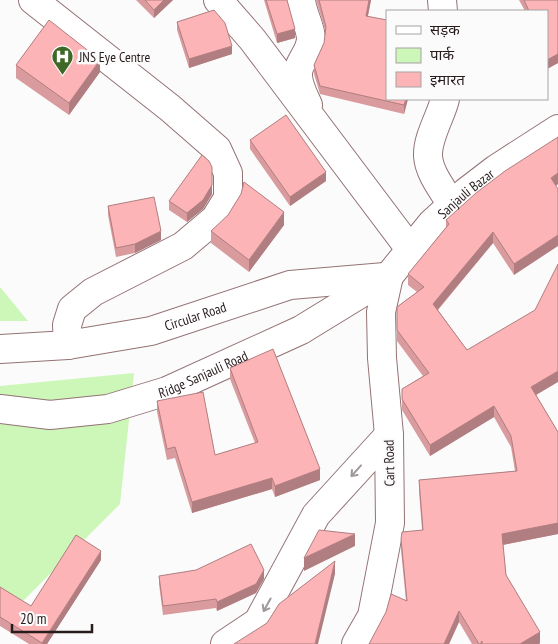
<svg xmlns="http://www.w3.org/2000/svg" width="558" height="644" font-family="'PT Sans Narrow','Noto Sans Devanagari',sans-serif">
	<rect width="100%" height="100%" fill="#fbfbfb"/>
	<path fill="#cdf6b9" d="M0 287 28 321H0Z
		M134 373 120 504 0 624V386Z"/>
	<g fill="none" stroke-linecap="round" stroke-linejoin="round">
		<defs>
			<path id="street" d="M33 0 170 108 217 149 228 173V198L215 219 183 246 93 292 72 309 67 325 68 345
				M218 0 252 39 410 249
				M301 0C302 13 310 25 311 38 311 50 303 57 299 68 295 80 303 94 308 105
				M442 0 443 11
				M445 99C441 116 427 138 428 156 429 173 443 190 452 205
				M225 644 258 622 316 515 389 435"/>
			<g id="secondary">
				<path id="s1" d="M0 349 68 345 151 331 290 285 385 277"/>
				<path id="s2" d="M0 409 50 415 108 409 167 391 301 330 389 276 432 223 466 192 496 169 558 129"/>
				<path d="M356 644 372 616 390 523 389 435 382 358 381 312 389 276"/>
			</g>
		</defs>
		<use href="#street" stroke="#947274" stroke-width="30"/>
		<use href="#secondary" stroke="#947274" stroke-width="30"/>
		<use href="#street" stroke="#fff" stroke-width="28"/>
		<use href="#secondary" stroke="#fff" stroke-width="28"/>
	</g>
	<path fill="#d99b9d" d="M136 0H173L154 18Z
		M264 0H287L295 38 277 43Z
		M316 0H371L368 16 408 99 404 114 320 94 314 74V65L324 43 326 33Z
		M519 0H558V63L547 69V11H525Z
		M177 22 232 54 189 68 177 30Z
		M16 65 100 72 69 115 16 78Z
		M558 137V184L556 186 514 275 493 243 438 310 467 350 536 395 558 432V534L503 545 506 575 540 643 539 644H472L459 622 449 644H369L406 601 401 550V539L422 530 419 491V480L515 471 511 447 494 417 430 456 402 410V389L423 376 397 341V307L417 292 408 285V274L446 227V220Z
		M250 140 326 181 290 206 250 149Z
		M212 194 203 209 187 222 169 210V201Z
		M108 206 161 240 135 253 116 257 108 215Z
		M284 225 249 272 211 243V231Z
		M230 368 320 480 275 497 272 489 192 513 175 458 167 460 157 412V401L215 455 255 443 230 379Z
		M101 560 47 644H29L0 626V587L31 606Z
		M159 576 264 579 256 593 217 611 216 608 163 615 159 584Z"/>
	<path fill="#b07e80" d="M164 0H173L154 18V10Z
		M369 0H371L366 25V16Z
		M295 29V38L277 43V34Z
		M232 46V54L189 68V59Z
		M558 54V63L547 69V60Z
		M100 60V72L69 115V103Z
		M406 99H408L404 114V105Z
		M326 172V181L290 206V197Z
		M558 173V184L551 189V178Z
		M212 185V194L203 209 187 222V213Z
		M284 212V225L249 272V260Z
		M161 231V240L135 253V244Z
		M493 232V243L433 315V304Z
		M558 235V246L514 275V264Z
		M558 371V382L531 398V387Z
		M494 406V417L430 456V445Z
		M320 469V480L275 497V486Z
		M272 478V489L192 513V502Z
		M558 523V534L502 545V534Z
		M355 534V546L304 571V558Z
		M101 551V560L47 644H42Z
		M335 561V574L318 644H315Z
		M264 570V579L256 593 217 611V602Z
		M459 611V622L449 644H444Z
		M540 632V643L539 644H520Z"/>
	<path fill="#fcb4b7" stroke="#b07e80" d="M145 0H164L154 10Z
		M266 0H287L295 29 277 34Z
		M319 0H369L366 16 387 20V99H406L404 105 320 86 314 65 324 43 326 27Z
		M524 0H558V54L547 60V11H529Z
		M214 10 225 23 232 46 189 59 177 22Z
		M49 20 100 60 69 103 16 65Z
		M286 115 326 172 290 197 250 140Z
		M558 137V173L551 178 558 189V235L514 264 493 232 433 304 467 350 535 310 558 264V371L531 387 558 432V523L502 534 506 575 540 632 520 644H482V641L480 644H479L459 611 444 644H369L386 612 391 594 407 601 401 539 402 532 423 530 419 480 517 471 511 436 494 406 430 445 402 399V389L429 373 397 330V307L424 287 408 274 449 224 446 220 476 193 505 171Z
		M202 155 209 161 212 167V185L203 200 187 213 169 201Z
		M244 182 284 212 249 260 211 231 228 215 241 194Z
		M154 197 161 231 135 244 116 248 108 206Z
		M273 349 320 469 275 486 272 478 192 502 175 447 167 449 157 401 203 392 215 455 258 442 230 368Z
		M319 530 355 534 304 558Z
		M76 535 101 551 42 643 0 617V587L31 606Z
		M251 544 264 570 256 584 217 602 216 599 163 606 159 576 196 570Z
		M335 561 315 644H234L267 623 279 604Z"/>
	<defs><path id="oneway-shaft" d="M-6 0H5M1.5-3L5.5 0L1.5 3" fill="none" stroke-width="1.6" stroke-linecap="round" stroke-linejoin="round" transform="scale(1.25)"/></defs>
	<g stroke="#9f9999">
		<use href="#oneway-shaft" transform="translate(356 471) rotate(132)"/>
		<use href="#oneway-shaft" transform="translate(267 605) rotate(119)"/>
	</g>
	<defs>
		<symbol id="hospital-pin" viewBox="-11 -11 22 30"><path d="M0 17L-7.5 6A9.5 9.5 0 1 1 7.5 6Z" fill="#3e6825" stroke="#fbfbfb"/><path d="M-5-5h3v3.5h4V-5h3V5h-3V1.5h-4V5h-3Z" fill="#fff"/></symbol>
	</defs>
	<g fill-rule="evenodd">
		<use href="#hospital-pin" x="50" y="44" width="25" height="34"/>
	</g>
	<g text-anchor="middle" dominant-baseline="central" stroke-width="5" stroke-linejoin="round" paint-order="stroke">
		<g font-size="14" fill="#291c1d" stroke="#fbfbfb" text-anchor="start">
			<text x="79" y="57">JNS Eye Centre</text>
		</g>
		<g font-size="14" fill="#291c1d" stroke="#fbfbfb">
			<text stroke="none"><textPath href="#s2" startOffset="534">Sanjauli Bazar</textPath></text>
			<text stroke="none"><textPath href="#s1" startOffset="199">Circular Road</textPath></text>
			<text stroke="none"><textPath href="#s2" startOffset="210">Ridge Sanjauli Road</textPath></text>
			<text transform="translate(389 463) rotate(-91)">Cart Road</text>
		</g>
	</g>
	<rect x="386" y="10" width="162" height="90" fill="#fbfbfb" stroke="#a7a2a2"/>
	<rect x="396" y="26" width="25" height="8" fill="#ffffff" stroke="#a7a2a2"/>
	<text x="430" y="35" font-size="15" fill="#291c1d">सड़क</text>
	<rect x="396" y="48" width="25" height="15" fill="#cdf6b9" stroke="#a7a2a2"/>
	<text x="430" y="60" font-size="15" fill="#291c1d">पार्क</text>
	<rect x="396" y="72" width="25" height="15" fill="#fcb4b7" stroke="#a7a2a2"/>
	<text x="430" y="85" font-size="15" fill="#291c1d">इमारत</text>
	<path d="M12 624v8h80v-8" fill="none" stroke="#291c1d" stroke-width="2.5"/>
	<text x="20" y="624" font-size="15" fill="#291c1d" stroke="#fbfbfb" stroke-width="4" paint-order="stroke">20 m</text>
</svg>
